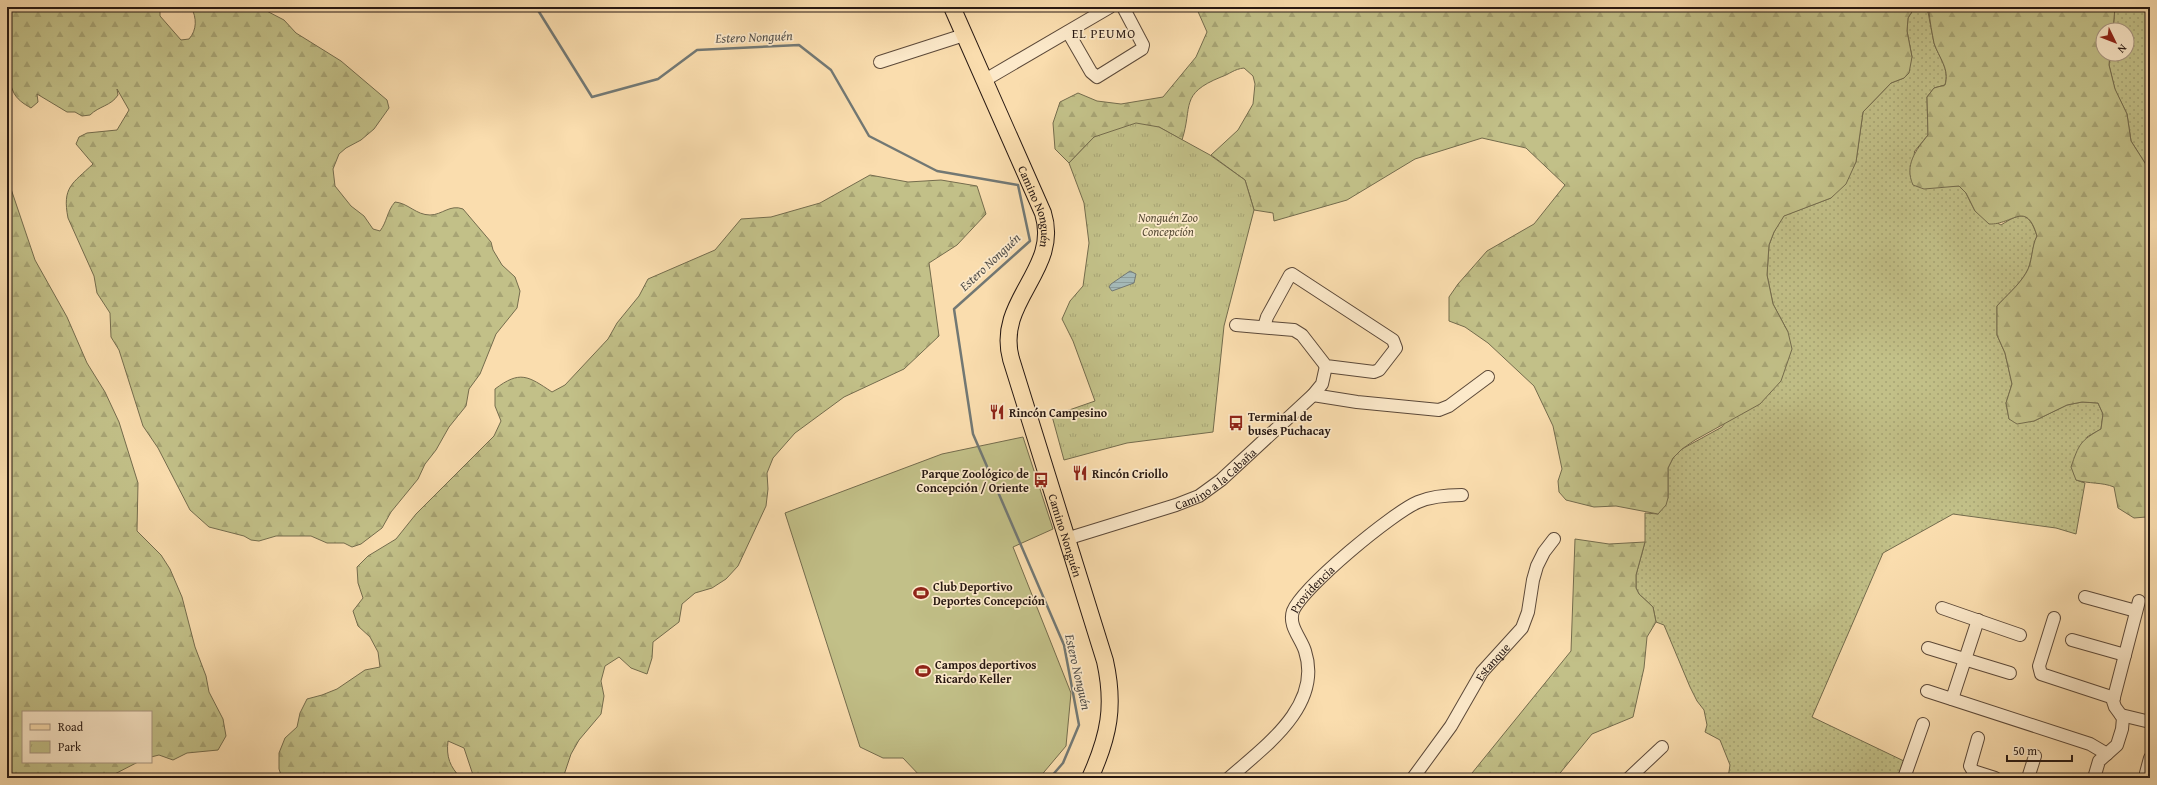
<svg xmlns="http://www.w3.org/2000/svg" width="2157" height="785" font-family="'Gentium Book Plus',serif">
	<defs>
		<pattern id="grass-dots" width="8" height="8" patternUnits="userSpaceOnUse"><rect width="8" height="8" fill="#c2c088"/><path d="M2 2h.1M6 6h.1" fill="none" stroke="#a7a474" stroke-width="1.8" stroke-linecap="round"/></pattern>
		<pattern id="forest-firs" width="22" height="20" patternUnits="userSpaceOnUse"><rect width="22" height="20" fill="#c2c088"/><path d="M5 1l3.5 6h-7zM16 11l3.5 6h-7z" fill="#a7a474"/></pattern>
		<pattern id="park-tufts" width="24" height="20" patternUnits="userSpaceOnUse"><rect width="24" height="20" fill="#c2c088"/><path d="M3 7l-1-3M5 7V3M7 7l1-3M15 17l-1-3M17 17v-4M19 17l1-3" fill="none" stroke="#a7a474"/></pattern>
		<pattern id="water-rules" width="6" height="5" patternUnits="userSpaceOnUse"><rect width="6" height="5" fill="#a4b8b6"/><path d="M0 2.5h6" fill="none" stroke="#8d9d9b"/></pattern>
	</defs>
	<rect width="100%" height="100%" fill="#faddae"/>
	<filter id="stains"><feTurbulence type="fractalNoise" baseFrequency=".005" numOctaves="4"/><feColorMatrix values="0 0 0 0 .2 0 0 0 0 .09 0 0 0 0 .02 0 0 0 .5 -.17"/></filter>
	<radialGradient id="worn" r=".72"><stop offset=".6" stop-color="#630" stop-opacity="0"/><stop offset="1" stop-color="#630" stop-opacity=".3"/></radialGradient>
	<path fill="url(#grass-dots)" stroke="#746c4d" d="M1915 7 1928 12C1930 22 1932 33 1934 43 1939 58 1950 69 1945 85L1934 88 1927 97 1928 135 1914 152 1944 186H1959L1966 193 1975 211 2001 225C2021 212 2029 211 2037 236 2031 248 2033 262 2026 273 2019 285 2006 296 1997 306V335L2005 353 2012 384 2006 403 2009 419 2034 421 2067 405 2082 402 2098 403 2103 414 2101 429 2087 437 2076 480 2085 483 2076 534 2056 528 1953 514 1883 553 1812 717 1906 762 1899 778H1728L1730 765 1720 740 1705 732 1707 725 1704 710 1697 701 1690 687 1664 625 1656 622 1653 607 1639 594 1636 588V575L1645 542V513L1658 514 1668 498V468L1673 458 1682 449 1722 427 1788 332 1773 304 1767 275 1769 245 1774 232 1783 216 1831 198 1856 162 1863 112 1891 83 1904 78 1912 57 1907 31 1908 18Z
		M2115 7H2150V171L2131 141 2127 114 2115 90 2109 65 2110 54H2127V30H2113Z"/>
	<path fill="url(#forest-firs)" stroke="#746c4d" d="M7 7H160V16L181 40 189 39C197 30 197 18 191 7H259L284 20 296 33 341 61 387 100 389 108 374 129 361 140 346 148 339 154 333 169 335 186 351 206 364 216 373 229 380 231C387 222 387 211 395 202 408 203 416 215 430 215 442 215 450 204 463 209L491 242 493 250 502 265 515 277 520 291 517 308 496 334 480 374 469 389 466 406 449 427 436 450 425 464 418 479 391 512 382 528 361 544 352 547 344 543H327L311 536H276L259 541 251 540 244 536 209 527 190 510 158 448 143 426 119 350 111 337 110 313 97 293 94 276 68 218C62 187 72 184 93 164L76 144 79 137 87 133 117 130 129 110 117 89 118 95C111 106 99 106 90 115L82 116 75 112H67L37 94 38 102 31 108C24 104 16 99 13 91 3 70 7 30 7 7Z
		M1196 7H1915L1908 18 1907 31 1912 57 1909 73 1904 78 1891 83 1863 112 1856 162 1846 184 1831 198 1784 216 1774 232 1769 245 1767 275 1773 304 1788 332 1792 349 1781 381 1760 404 1695 440 1682 449 1673 458 1668 468V498L1666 505 1658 514 1616 506 1594 507 1566 500 1559 492 1558 481 1562 469 1553 426 1534 386 1488 343 1465 327 1449 321V297L1458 284 1487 251 1534 224 1565 185 1526 148 1482 138 1415 159 1347 200 1274 221 1273 213 1254 210 1245 180 1211 155 1238 130 1253 104 1255 84 1253 76 1244 68C1234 69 1230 74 1221 77 1179 94 1193 106 1182 140L1159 127 1094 137 1069 163 1055 149 1053 123 1060 102 1078 93 1097 101 1121 104 1163 97 1196 57 1207 32Z
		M1916 7H2115L2113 30H2103V54H2110L2109 65 2115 89 2127 114 2131 141 2150 171V512L2146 517 2134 518 2118 508 2114 487C2102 482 2089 484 2076 480L2071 467C2079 444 2080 441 2101 429L2103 414 2098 403 2082 402 2067 405 2034 421 2017 424 2009 419 2006 403 2012 384 2005 353 1997 335V306C2006 296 2019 285 2026 273 2033 262 2031 247 2037 236 2026 199 2013 225 1989 224L1975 211 1966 193 1959 186 1924 189 1913 185C1904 165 1916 150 1928 135L1927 97 1934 88 1945 85C1950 69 1939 58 1934 43 1932 33 1930 22 1929 12Z
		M870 175 908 182 941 180 977 186 986 214 957 245 929 263 939 336 904 369 844 397 795 433 773 458 767 473 768 489 766 506 738 566 726 579 712 588 695 593 682 604 679 622 653 642 652 658 647 674 631 668 619 657 605 666 601 681 604 696 601 714 579 740 571 754 563 778H474L464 748 448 741C446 757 450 767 461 778H282L279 769V753L285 738 297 727 300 713 307 699 322 695 337 689 365 670 380 667 378 652 370 637 358 626 353 611 363 598 358 583 357 567 368 556 396 539 416 514 494 436 501 421 495 406V389C520 370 528 376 552 392L565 385 608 339 617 323 639 296 648 279 715 250 741 219 771 217 820 203Z
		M7 177 35 260 67 317 87 363 105 392 119 422 138 483 137 531 161 555 170 569 182 597 195 647 206 676 209 692 223 719 226 736 218 750 187 753 173 760 159 755 151 757V712H23V762H138L107 778H7Z
		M1575 539 1609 544 1645 542 1636 575V588L1639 594 1653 607 1656 622 1647 637 1644 668 1633 717 1592 734 1556 778H1468L1571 651Z"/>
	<path fill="url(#park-tufts)" stroke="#746c4d" d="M1136 123 1159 127 1210 155 1245 180 1254 210 1224 326 1213 432 1127 443 1064 460 1052 416 1095 401 1073 341 1062 319 1070 301 1083 286 1089 243 1084 203 1069 163 1094 137Z"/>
	<path fill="#c2c088" stroke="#746c4d" d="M1023 437 1053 529 1013 547 1071 693 1066 746 1039 778H922L903 758H883L860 747 785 513 942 454Z"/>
	<path fill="url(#water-rules)" stroke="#727874" d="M1130 271 1136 274 1134 283 1112 291 1109 287 1111 284Z"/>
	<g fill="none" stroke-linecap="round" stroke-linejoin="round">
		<path stroke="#727874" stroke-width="2.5" d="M536 7 592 97 658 79 697 50 799 45 831 70 869 136 937 171 1018 185 1030 241 954 309 973 434 1064 645 1079 725 1063 763 1050 778"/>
		<defs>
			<g id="minor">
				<path d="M1068 32 1091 72 1097 77 1142 49 1143 45 1123 7"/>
				<path d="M880 62 964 35"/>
				<path d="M985 80 1110 7"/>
				<path d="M1236 325 1294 330 1302 335 1326 366 1374 372 1379 370 1396 348 1393 340 1292 274 1290 275 1267 317 1264 327"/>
				<path d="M1313 395 1357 402 1439 410 1449 406 1488 377"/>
				<path id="s1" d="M1066 539 1176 505 1199 496 1221 480 1313 395 1322 384 1326 366"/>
				<path d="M2085 597 2136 611"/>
				<path d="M1942 608 2020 635"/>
				<path d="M2054 618 2039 666 2041 674 2114 698"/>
				<path d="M2072 640 2125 655"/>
				<path d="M1928 648 2010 673"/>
				<path d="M1927 691 2090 744 2107 754"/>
				<path d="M1952 699 1978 620"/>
				<path d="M2121 715 2150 722"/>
				<path d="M1973 771 1970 766 1978 738"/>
				<path d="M1973 771 1995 778"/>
				<path d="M2146 773 2150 758"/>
				<path id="s2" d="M1229 778C1264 747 1323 706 1305 651 1301 638 1288 626 1293 611 1303 587 1392 513 1418 502 1432 496 1447 495 1462 495"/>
				<path id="s3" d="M1413 778 1451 726 1482 672 1522 628 1528 612 1533 580 1537 566 1544 552 1554 539"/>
				<path d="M1629 778 1662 747"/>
				<path d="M1904 778 1923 724"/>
				<path d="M2028 778 2035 756"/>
				<path d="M2094 778 2099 761 2117 745 2122 729 2123 718 2115 707 2113 701 2139 601"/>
			</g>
			<g id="major">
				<path id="s4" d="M952 7 1043 213C1061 270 995 300 1011 359L1105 661C1115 706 1109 736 1090 778"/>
			</g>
		</defs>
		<use href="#minor" stroke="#5c4939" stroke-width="14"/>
		<use href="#major" stroke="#271812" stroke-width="18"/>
		<use href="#minor" stroke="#fce9ca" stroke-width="12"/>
		<use href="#major" stroke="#faddae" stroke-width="16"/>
	</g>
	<defs>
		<symbol id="restaurant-bare" viewBox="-9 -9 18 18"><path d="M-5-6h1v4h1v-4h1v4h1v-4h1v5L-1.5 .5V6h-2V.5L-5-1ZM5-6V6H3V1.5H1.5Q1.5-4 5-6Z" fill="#8f2418" stroke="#fce9ca" stroke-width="2.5" paint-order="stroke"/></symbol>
		<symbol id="bus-bare" viewBox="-9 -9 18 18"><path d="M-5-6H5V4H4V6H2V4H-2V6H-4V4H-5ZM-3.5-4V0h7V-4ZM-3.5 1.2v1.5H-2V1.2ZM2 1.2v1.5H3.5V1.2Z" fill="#8f2418" stroke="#fce9ca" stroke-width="2.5" paint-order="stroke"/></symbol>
		<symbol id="stadium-bare" viewBox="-9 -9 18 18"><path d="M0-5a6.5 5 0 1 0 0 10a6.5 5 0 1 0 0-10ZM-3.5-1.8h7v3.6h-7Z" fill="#8f2418" stroke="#fce9ca" stroke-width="2.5" paint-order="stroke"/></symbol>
	</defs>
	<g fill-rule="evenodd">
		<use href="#restaurant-bare" x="986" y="401" width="22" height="22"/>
		<use href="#bus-bare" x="1225" y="412" width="22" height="22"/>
		<use href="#restaurant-bare" x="1069" y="462" width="22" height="22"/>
		<use href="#bus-bare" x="1030" y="469" width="22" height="22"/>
		<use href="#stadium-bare" x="910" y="582" width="22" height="22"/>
		<use href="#stadium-bare" x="912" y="660" width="22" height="22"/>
	</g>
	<g text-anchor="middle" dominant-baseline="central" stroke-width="3.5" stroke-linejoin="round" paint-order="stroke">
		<g font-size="12" fill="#271812" stroke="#fce9ca">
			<text stroke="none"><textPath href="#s4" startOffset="217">Camino Nonguén</textPath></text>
			<text stroke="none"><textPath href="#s1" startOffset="163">Camino a la Cabaña</textPath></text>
			<text stroke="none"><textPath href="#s4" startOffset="564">Camino Nonguén</textPath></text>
			<text stroke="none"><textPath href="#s2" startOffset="230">Providencia</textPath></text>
			<text stroke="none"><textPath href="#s3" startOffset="141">Estanque</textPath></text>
		</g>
		<g font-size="12" font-style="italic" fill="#564a35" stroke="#fce9ca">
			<text x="1168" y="217">Nonguén Zoo<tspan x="1168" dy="14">Concepción</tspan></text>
		</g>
		<g font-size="12" font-weight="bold" fill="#271812" stroke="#fce9ca" text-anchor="start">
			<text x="1009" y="412">Rincón Campesino</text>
			<text x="1248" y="416">Terminal de<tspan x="1248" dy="14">buses Puchacay</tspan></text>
			<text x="1029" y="473" text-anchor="end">Parque Zoológico de<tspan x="1029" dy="14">Concepción / Oriente</tspan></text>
			<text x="1092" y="473">Rincón Criollo</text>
			<text x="933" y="586">Club Deportivo<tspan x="933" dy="14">Deportes Concepción</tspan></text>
			<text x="935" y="664">Campos deportivos<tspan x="935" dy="14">Ricardo Keller</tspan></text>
		</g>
		<g font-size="13" letter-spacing="1" fill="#271812" stroke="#fce9ca">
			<text x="1104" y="33">EL PEUMO</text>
		</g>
		<g font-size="13" font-style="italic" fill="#53504b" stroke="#fce9ca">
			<text transform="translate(754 37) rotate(-2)">Estero Nonguén</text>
			<text transform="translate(990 262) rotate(-43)">Estero Nonguén</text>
			<text transform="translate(1078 672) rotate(77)">Estero Nonguén</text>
		</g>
	</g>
	<rect width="2157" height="785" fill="none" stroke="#faddae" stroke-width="24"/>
	<rect x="8" y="8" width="2141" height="769" fill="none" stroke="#271812" stroke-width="2"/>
	<rect x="12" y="12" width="2133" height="761" fill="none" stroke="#271812"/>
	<rect x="22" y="711" width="130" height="52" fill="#fce9ca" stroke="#a79580"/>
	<rect x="30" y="724" width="20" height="6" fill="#faddae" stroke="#a79580"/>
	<text x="58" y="731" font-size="12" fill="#271812">Road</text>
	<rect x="30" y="741" width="20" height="12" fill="url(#park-tufts)" stroke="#a79580"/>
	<text x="58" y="751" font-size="12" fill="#271812">Park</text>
	<g transform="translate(2115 42) rotate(133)"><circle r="19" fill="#fce9ca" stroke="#a79580"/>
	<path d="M0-3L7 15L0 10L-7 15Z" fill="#8f2418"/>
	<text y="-6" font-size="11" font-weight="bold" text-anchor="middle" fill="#271812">N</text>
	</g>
	<path d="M2007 755v6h65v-6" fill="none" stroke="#271812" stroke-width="2"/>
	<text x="2013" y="755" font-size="12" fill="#271812" stroke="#fce9ca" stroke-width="3" paint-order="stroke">50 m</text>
	<rect width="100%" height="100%" filter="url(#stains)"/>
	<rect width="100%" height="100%" fill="url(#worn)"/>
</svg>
